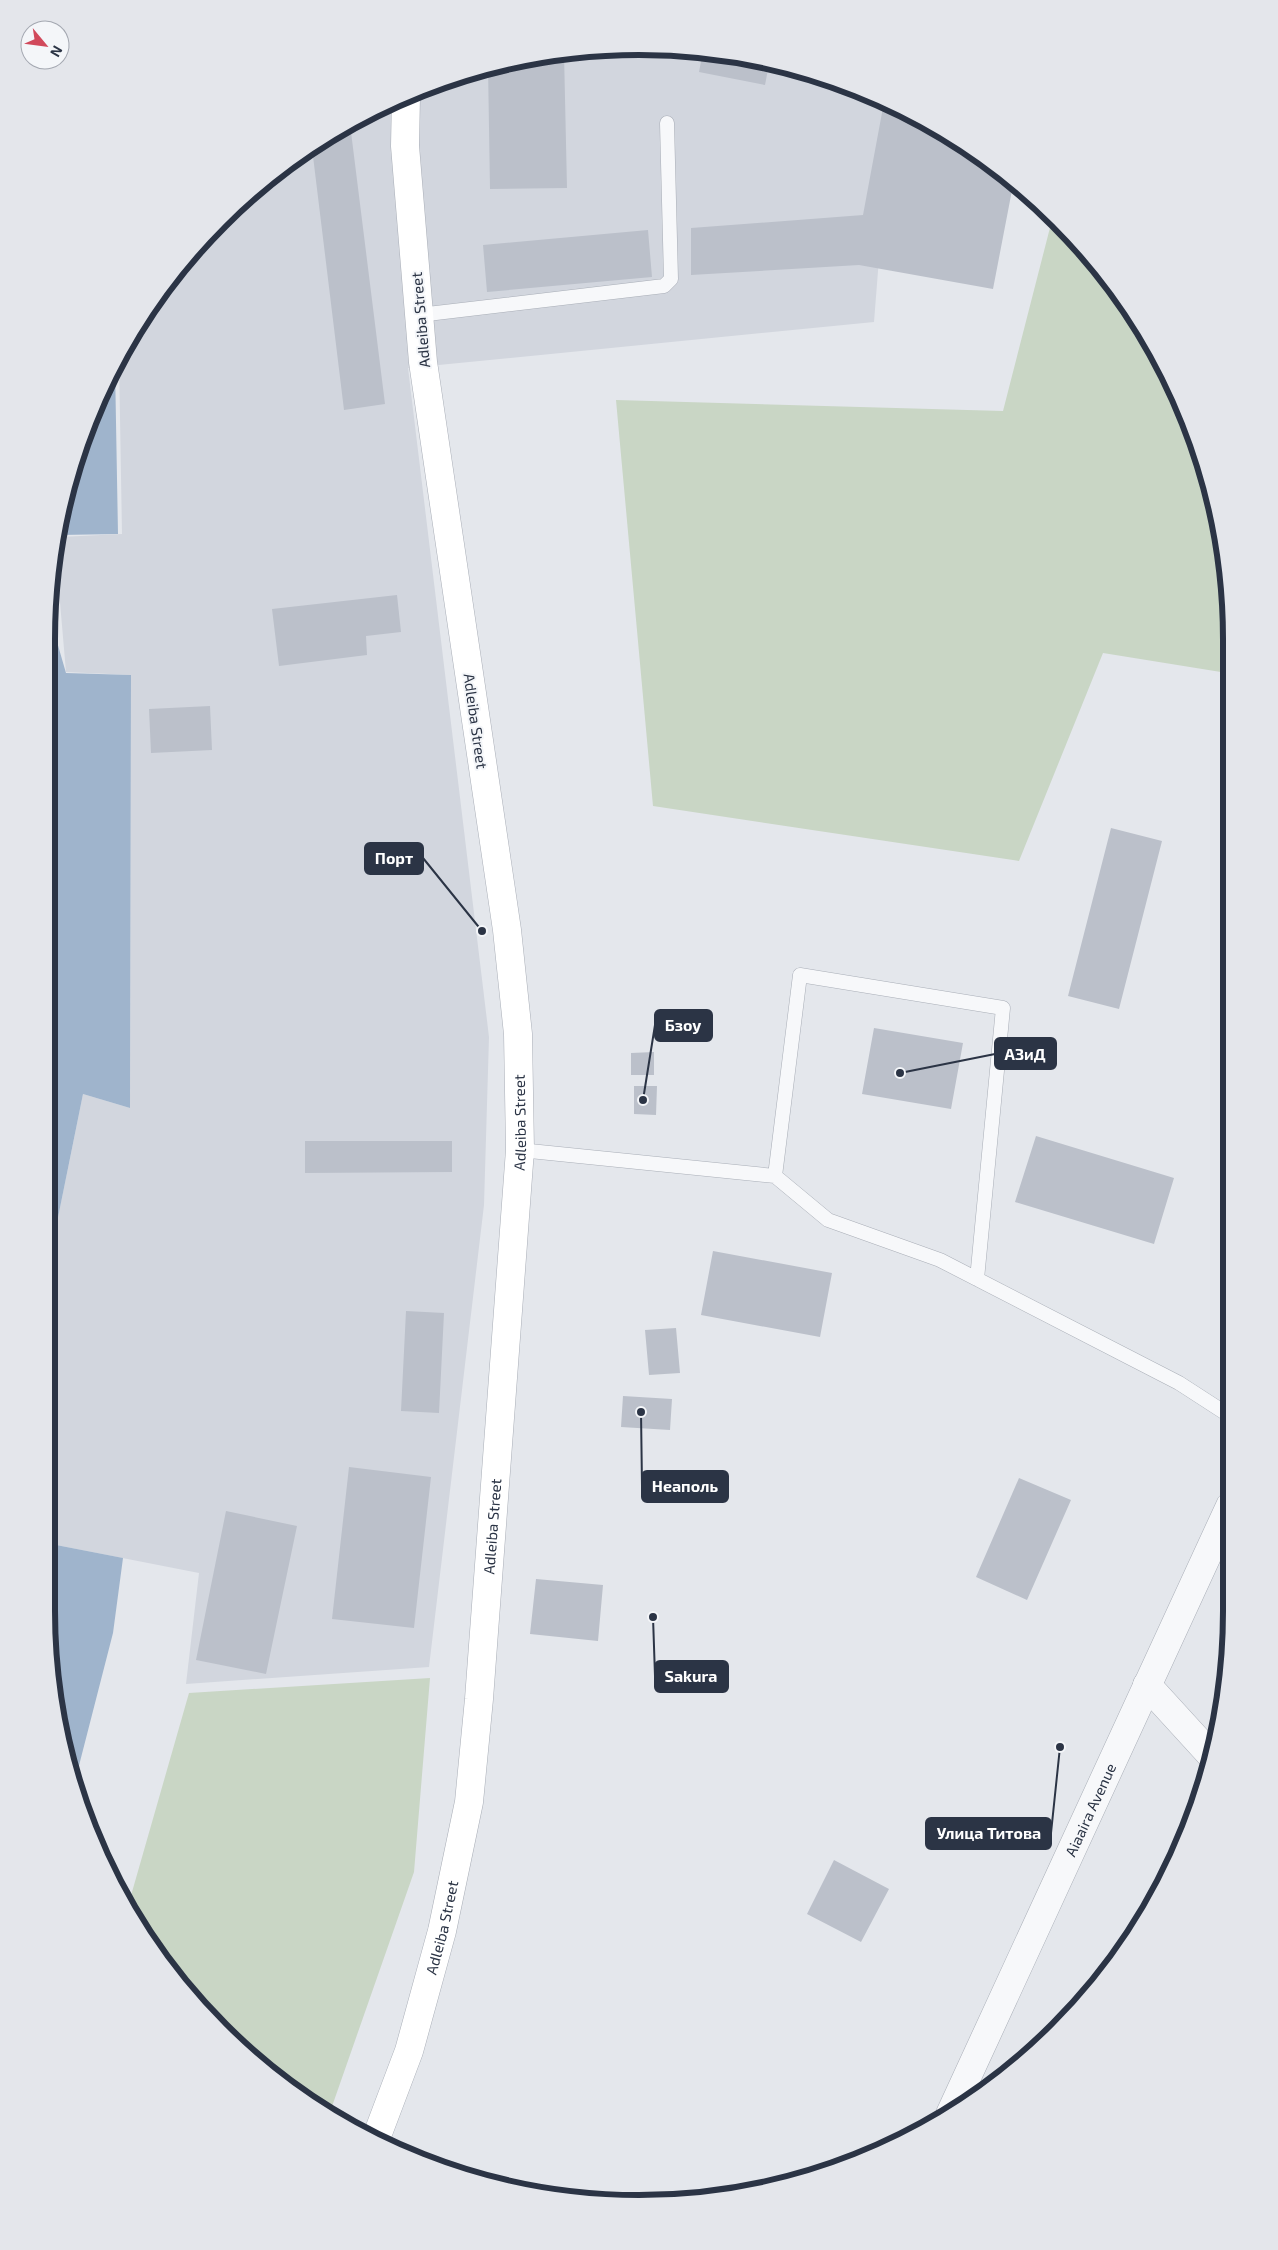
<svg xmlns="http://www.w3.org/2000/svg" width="1278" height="2250" font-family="'Exo 2',sans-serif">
	<rect width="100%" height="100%" fill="#e4e7ec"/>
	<path fill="#d2d6de" d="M601 48 717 51 830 78 891 106 874 322 408 368 489 1037 484 1205 429 1667 186 1684 199 1573 51 1544 50 1257 83 1094 130 1108 131 675 66 672 56 556 60 537 122 534 119 358 126 342 194 248 278 169 377 107 486 66Z"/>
	<path fill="#c9d6c5" d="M1053 216 1132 310 1200 448 1227 562V673L1103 653 1019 861 653 806 616 400 1003 411Z
		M430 1678 414 1872 329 2115 309 2104 220 2030 169 1972 128 1906 189 1693Z"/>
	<path fill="#9fb4cc" d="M115 366 118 534 60 535 78 449Z
		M52 577 55 635 66 673 131 675 130 1108 83 1094 50 1257 48 601Z
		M51 1544 123 1558 113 1633 74 1785 51 1689Z"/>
	<path fill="#e4e7ec" d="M52 577 55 635H48V601Z"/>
	<path fill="#bbc0ca" d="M703 51H717L769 64 765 85 699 72Z
		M564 53 567 188 490 189 488 66Z
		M884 102 936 126 1013 185 993 289 859 265 691 275V228L863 215Z
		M350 124 385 404 344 410 312 148Z
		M648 230 652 277 487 292 483 245Z
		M397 595 401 632 366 636 367 655 279 666 272 609Z
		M210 706 212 750 151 753 149 709Z
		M1111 828 1162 841 1119 1009 1068 996Z
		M874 1028 963 1043 951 1109 862 1094Z
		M654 1052V1075H631V1053Z
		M634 1086H657L656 1115 634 1114Z
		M1036 1136 1174 1178 1154 1244 1015 1202Z
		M305 1141H452V1172L305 1173Z
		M713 1251 832 1273 820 1337 701 1315Z
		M406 1311 444 1313 439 1413 401 1411Z
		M676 1328 680 1373 649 1375 645 1330Z
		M623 1396 672 1399 670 1430 621 1427Z
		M349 1467 431 1477 414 1628 332 1619Z
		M1019 1478 1071 1500 1027 1600 976 1577Z
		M226 1511 297 1526 266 1674 196 1660Z
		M536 1579 603 1585 598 1641 530 1634Z
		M834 1860 889 1889 861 1942 807 1914Z"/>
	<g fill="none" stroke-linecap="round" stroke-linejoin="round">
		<defs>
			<path id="service" d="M419 315 664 286 671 279 667 123
				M520 1150 775 1176 828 1220 940 1260 1179 1383 1230 1416
				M775 1176 800 975 1003 1008 977 1279"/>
			<g id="minor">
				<path d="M1147 1685 1210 1754"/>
				<path id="s1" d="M950 2114 1230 1506"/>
			</g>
			<g id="secondary">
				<path id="s2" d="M375 2141 409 2051 442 1931 469 1802 479 1699 520 1150 518 1034 507 930 423 362 405 146 406 96"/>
			</g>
		</defs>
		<use href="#service" stroke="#a9aeb7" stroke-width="15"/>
		<use href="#minor" stroke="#a9aeb7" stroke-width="29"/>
		<use href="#secondary" stroke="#a9aeb7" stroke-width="29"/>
		<use href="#service" stroke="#f7f8fa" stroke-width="14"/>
		<use href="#minor" stroke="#f7f8fa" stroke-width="28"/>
		<use href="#secondary" stroke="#fff" stroke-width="28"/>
	</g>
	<g text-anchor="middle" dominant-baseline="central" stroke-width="4" stroke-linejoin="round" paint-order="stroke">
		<g font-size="15" fill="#2b3445" stroke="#f4f6f9">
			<text transform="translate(420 320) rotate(-95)">Adleiba Street</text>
			<text transform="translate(476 721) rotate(82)">Adleiba Street</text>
			<text stroke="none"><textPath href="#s2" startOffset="1034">Adleiba Street</textPath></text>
			<text stroke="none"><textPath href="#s2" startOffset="629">Adleiba Street</textPath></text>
			<text stroke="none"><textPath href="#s1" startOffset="335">Aiaaira Avenue</textPath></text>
			<text stroke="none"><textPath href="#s2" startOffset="224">Adleiba Street</textPath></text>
		</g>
	</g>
	<path d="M0 0H1278V2250H0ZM639 55H639A584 584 0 0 1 1223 639V1611A584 584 0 0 1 639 2195H639A584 584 0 0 1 55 1611V639A584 584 0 0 1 639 55Z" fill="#e4e6eb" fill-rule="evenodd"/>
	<path fill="none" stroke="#2b3445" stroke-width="6" d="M639 55H639A584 584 0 0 1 1223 639V1611A584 584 0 0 1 639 2195H639A584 584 0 0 1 55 1611V639A584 584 0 0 1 639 55Z"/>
	<path fill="none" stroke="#2b3445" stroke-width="2" d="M482 931L423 858M643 1100L655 1025M900 1073L995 1054M641 1412L642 1486M653 1617L655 1676M1060 1747L1051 1833"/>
	<g fill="#2b3445" stroke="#f4f6f9" stroke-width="2">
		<circle cx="482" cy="931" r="5"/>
		<circle cx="643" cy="1100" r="5"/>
		<circle cx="900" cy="1073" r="5"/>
		<circle cx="641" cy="1412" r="5"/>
		<circle cx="653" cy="1617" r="5"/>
		<circle cx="1060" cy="1747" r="5"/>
	</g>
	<g fill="#2b3445" stroke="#2b3445" stroke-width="2">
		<rect x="365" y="843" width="58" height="31" rx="5"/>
		<rect x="655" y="1010" width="57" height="31" rx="5"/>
		<rect x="995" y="1038" width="61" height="31" rx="5"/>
		<rect x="642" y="1471" width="86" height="31" rx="5"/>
		<rect x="655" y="1661" width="73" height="31" rx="5"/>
		<rect x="926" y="1818" width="125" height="31" rx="5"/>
	</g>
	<g font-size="16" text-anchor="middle" font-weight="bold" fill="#fff">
		<text x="394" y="864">Порт</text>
		<text x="683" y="1031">Бзоу</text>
		<text x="1025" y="1060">АЗиД</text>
		<text x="685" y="1492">Неаполь</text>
		<text x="691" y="1682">Sakura</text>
		<text x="989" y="1839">Улица Титова</text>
	</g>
	<g transform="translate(45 45) rotate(119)"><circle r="24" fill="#f4f6f9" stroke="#a4a8b1"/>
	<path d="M0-4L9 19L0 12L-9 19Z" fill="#d1495b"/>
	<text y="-8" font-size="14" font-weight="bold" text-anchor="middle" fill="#2b3445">N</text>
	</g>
</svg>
